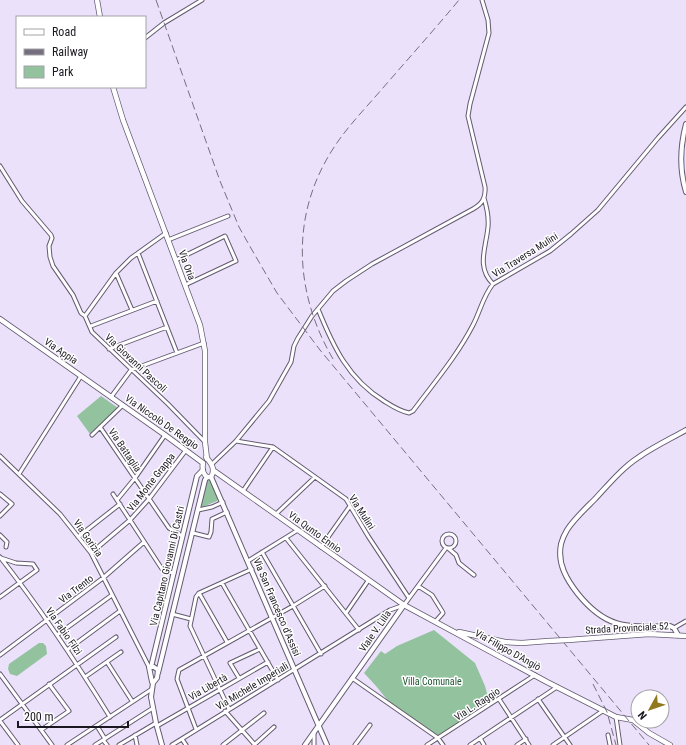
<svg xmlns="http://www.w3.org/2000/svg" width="686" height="745" font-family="'Roboto Condensed',sans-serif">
	<rect width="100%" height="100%" fill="#ece1fb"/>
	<path fill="#93c29f" d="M101 396 118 408 90 434 77 416Z
		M207 480H212L219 498 217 501 200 508Z
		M434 630 475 663 485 686 488 697 474 710 475 712 438 736 389 702 376 686 364 673 381 651 385 654 397 646Z
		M39 643H43L46 646 47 654 17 676 10 674 8 669 9 664Z"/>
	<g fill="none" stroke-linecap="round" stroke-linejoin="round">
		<defs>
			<path id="minor" d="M145 38 164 23 202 0
				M0 166 22 201 51 235 52 238 49 246 50 257 53 266 73 295 81 313 85 316 92 332 168 404 205 442
				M484 198C487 208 489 217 488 227 486 248 476 267 493 284
				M168 240 228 216
				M138 253 177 353
				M176 260 225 236 236 261 185 285
				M116 273 132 310
				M318 309C333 346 348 379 384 401 392 406 399 411 409 413L413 411C434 383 457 356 473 325 480 312 483 296 493 284L550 251 571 234 598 210 658 138 686 107
				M85 316 116 273 131 258 166 233
				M91 326 157 301
				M109 349 167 327
				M111 397 131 370 204 343
				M100 427 169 528 182 536
				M92 435 123 405
				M236 441 273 447 346 499 368 536 409 598
				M0 456 60 514 91 553 149 667
				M212 464 236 441 269 401 291 362 294 346 298 338 312 316 333 291 346 281 372 264 473 209C482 204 486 198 485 187L468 116 470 104 489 33 488 20 482 0
				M19 474 81 376
				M243 491 273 447
				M0 494 12 504 0 516
				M113 494 162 569 164 571 174 573
				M117 500 135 478 165 435
				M198 510 212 507 223 502
				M276 514 315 477
				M193 533 209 537 211 532 212 519 227 512
				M442 541a7 7 0 1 1 14 0a7 7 0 1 1-14 0Z
				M0 535 7 542 6 547
				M78 537 120 504
				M286 538 359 630
				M321 547 350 506
				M448 548 456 555 459 563 474 575
				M262 552 321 654
				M91 553 130 520 149 499 186 450
				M0 557C40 608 76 662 110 717
				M248 561 298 530
				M222 583 278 680
				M418 586 432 595 442 611 443 613 436 621
				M199 593 227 642
				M0 597 37 570 33 564 16 563 1 558
				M346 613 368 581
				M172 614 191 619
				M674 628 686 621
				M57 635 112 595
				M67 650 120 611
				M0 655 103 578 144 542
				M107 662 132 701
				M0 674 52 745
				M85 677 121 652
				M239 678 230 663 260 649
				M352 678 438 738 443 745
				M499 699 529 745
				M538 699 570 745
				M229 709 190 626 196 597 199 593 252 569
				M225 711 255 745
				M616 717 620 745
				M0 720 116 637
				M0 721 18 745
				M97 726 105 739
				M157 726 268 662
				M196 729 177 679 179 670 293 606 325 586
				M41 730 69 711 49 684
				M314 733V745
				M135 735 137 745
				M608 735 610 745
				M480 738 484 745
				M182 739 186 745
				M103 740 107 745
				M67 745 152 689
				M95 745 153 708
				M119 745 156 723
				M172 745 390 610 404 605 446 548
				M223 745 264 713
				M254 745 274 727
				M355 745 370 725
				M427 745 535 675
				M470 745 557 687
				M517 745 526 739
				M553 745 604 710"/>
			<path id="tertiary" d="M686 124C680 147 679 169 686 192
				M211 477 327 745
				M678 635 674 628 670 626C628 627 607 630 578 594 567 580 557 564 561 544 562 540 564 535 567 530 574 519 585 509 595 499 609 484 622 468 639 457 653 447 670 439 686 430
				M149 667H154L158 670 157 678 153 683 152 682Z
				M151 667 197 476 203 470
				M158 673 205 480 207 477
				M153 683 151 697 156 723 162 745
				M305 745 404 605"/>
			<path id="secondary" d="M97 0 100 17
				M113 87 123 120 200 325 205 351V442L207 459
				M0 319 165 435 203 463
				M203 463C202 468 203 474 207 477H211C216 469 211 463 206 457
				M213 470 404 605 547 682 616 717 633 720 649 733 670 745
				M459 632 505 642 522 643 548 641
				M568 640 649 634 686 636"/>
		</defs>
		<use href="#minor" stroke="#645a70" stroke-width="5"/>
		<use href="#tertiary" stroke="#645a70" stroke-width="6"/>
		<use href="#secondary" stroke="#645a70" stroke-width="6"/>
		<use href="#minor" stroke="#fff" stroke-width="3"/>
		<use href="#tertiary" stroke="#fff" stroke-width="4"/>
		<use href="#secondary" stroke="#fff" stroke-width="4.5"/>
		<path stroke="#766f7f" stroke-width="1" stroke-dasharray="8 4" stroke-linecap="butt" d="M156 0 220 181 239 227 252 250 277 293 320 350 649 745
			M333 359C295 294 290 218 331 152 345 129 364 110 382 89 408 59 434 30 459 0
			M593 684 607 712 616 745"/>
		<defs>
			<path id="secondary-bridge" d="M548 641 568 640"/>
		</defs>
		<use href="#secondary-bridge" stroke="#645a70" stroke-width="6" stroke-linecap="butt"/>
		<use href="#secondary-bridge" stroke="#fff" stroke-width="4.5"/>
	</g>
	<g text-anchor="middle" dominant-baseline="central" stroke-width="3" stroke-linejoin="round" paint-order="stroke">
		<g font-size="10" fill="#1b1720" stroke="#fff">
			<text transform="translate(525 255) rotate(-32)">Via Traversa Mulini</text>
			<text transform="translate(187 265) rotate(70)">Via Oria</text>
			<text transform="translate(61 351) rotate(34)">Via Appia</text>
			<text transform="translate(136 363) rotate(43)">Via Giovanni Pascoli</text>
			<text transform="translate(162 422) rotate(35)">Via Niccolò De Reggio</text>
			<text transform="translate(125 450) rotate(56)">Via Battaglia</text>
			<text transform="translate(151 482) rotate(-52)">Via Monte Grappa</text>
			<text transform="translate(362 512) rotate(57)">Via Mulini</text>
			<text transform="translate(315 532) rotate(36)">Via Qunto Ennio</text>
			<text transform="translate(88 538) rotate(55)">Via Gorizia</text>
			<text transform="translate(167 566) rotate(-77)">Via Capitano Giovanni Di Castri</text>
			<text transform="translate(76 589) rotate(-37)">Via Trento</text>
			<text transform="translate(277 607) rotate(67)">Via San Francesco d'Assisi</text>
			<text transform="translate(627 628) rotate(-3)">Strada Provinciale 52</text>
			<text transform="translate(64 631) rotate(55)">Via Fabio Filzi</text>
			<text transform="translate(375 631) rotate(-55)">Viale V. Lilla</text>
			<text transform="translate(508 650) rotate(29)">Via Filippo D'Angiò</text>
			<text transform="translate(252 686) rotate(-31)">Via Michele Imperiali</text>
			<text transform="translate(208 687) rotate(-30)">Via Libertà</text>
			<text transform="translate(477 704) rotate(-33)">Via L. Raggio</text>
		</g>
		<g font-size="10" fill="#1e5532" stroke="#fff">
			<text x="432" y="681">Villa Comunale</text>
		</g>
	</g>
	<rect x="16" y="16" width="130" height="72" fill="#ffffff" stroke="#a4a2a6"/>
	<rect x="24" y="29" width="20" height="6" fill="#ffffff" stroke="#a4a2a6"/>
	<text x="52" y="36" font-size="12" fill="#1b1720">Road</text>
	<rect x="24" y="49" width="20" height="6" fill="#766f7f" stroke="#a4a2a6"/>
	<text x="52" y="56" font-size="12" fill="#1b1720">Railway</text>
	<rect x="24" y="66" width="20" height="12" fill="#93c29f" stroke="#a4a2a6"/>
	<text x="52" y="76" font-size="12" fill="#1b1720">Park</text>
	<g transform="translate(650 709) rotate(230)"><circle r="19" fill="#ffffff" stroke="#a4a2a6"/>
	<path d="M0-3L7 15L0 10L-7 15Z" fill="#91781e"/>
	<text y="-6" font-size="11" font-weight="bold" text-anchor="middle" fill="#1b1720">N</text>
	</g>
	<path d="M18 721v6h110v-6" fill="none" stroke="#1b1720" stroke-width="2"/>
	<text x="24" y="721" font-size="12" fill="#1b1720" stroke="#ffffff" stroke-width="3" paint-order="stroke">200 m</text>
</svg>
